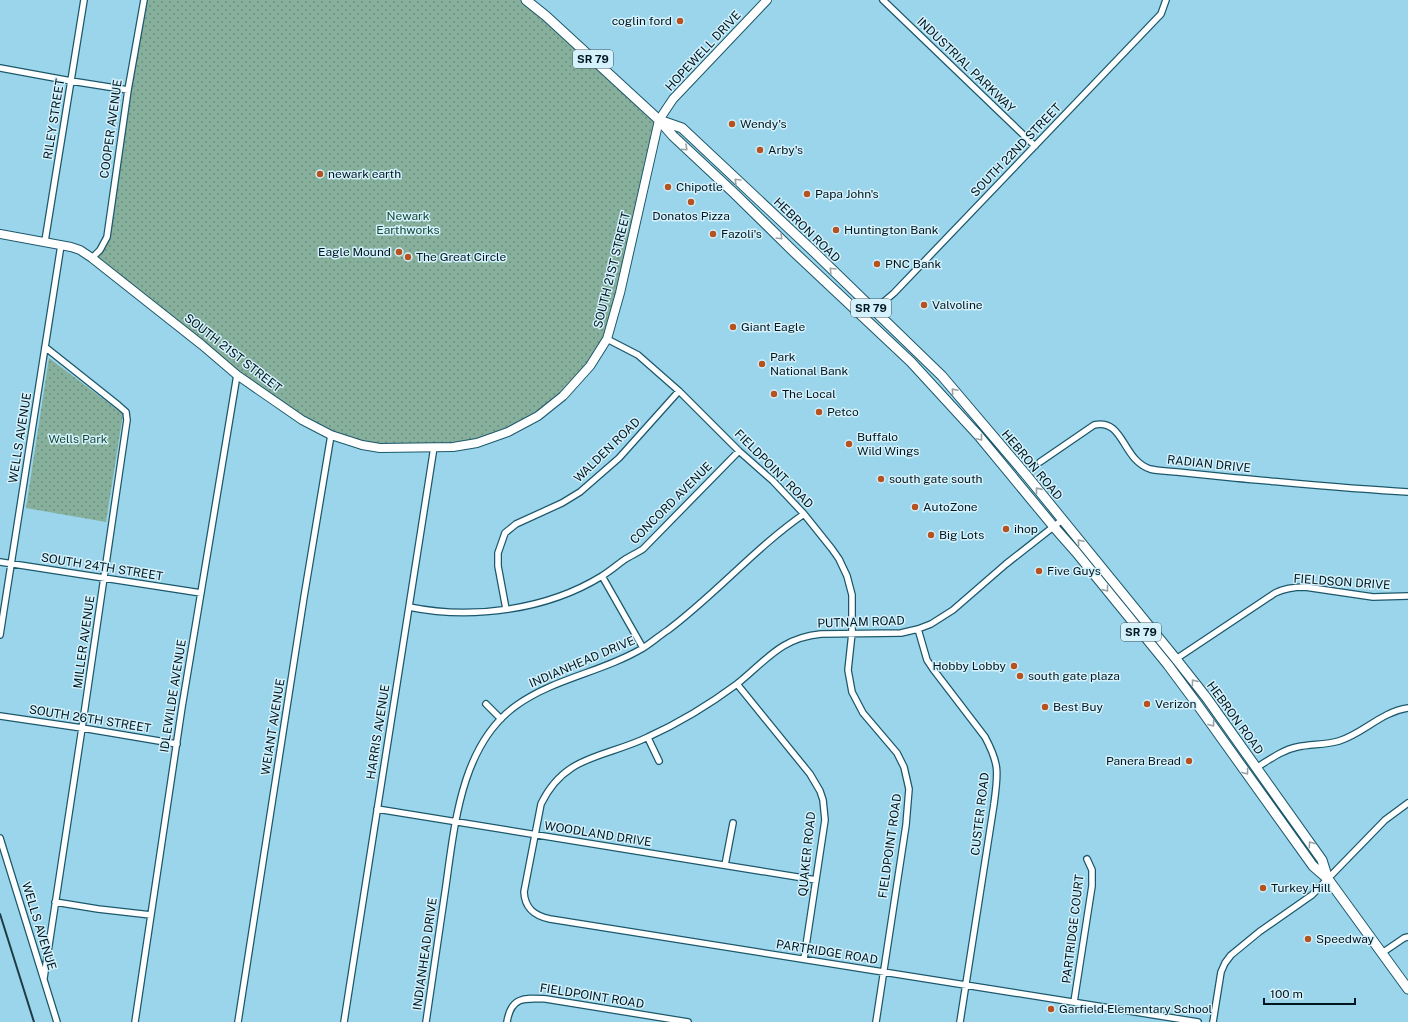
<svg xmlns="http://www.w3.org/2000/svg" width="1408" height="1022" font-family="'Public Sans',sans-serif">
	<defs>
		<pattern id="grass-dots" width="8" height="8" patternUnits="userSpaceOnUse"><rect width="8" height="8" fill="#86b09b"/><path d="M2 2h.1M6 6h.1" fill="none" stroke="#6b8e7e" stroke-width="1.8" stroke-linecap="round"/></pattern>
	</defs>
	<rect width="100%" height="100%" fill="#9bd5eb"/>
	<path fill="url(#grass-dots)" d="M144 0H526L659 120 614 316 590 366 538 416 477 443 362 445 300 419 92 258 107 237Z
		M49 358 123 414 106 522 26 508Z"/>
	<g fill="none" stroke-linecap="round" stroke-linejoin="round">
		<defs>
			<path id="minor" d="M883 0 1035 146
				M0 68 71 81 128 90
				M45 241 84 0
				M92 258 100 250 107 237 128 90 144 0
				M874 310 894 293 1161 14 1166 0
				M607 339 638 355 679 391 739 451 773 481 804 514 832 549 839 559 847 576 852 595V633L848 670 852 692 863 713 897 753 904 767 909 789 906 825 876 1022
				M1040 462 1094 425C1124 418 1122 460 1150 469 1158 471 1168 471 1177 472 1196 474 1215 476 1235 478 1292 483 1350 489 1408 492
				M1062 520 1006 564 953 610 931 624 918 629 901 633 821 634C780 638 766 661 737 684 710 704 679 723 648 737 605 758 565 754 541 804L524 892C525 909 535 916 550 919L1198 1022
				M0 562 201 593
				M602 576 643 648
				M409 607C472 620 547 610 602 576 610 571 617 565 624 560 630 556 637 553 643 549L739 451
				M506 609 498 566V553L505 533 516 524 562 503 580 492 619 458 679 391
				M918 629 927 660 933 669 985 737C1000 765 998 773 994 804L960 1022
				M0 635 61 245
				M1176 659 1275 593C1285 588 1294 587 1305 587L1373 597 1408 596
				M737 684 810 774 820 791 823 800 825 820 804 959
				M486 704 501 719
				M0 716 82 728 177 744
				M648 738 659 761
				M1256 768C1269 760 1282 750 1297 747 1311 744 1326 745 1339 741 1364 733 1381 712 1408 708
				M377 809 816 880
				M0 838 57 1022
				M725 865 733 823
				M55 902 98 909 151 915
				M1382 953 1404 938 1408 937
				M44 978 82 728 127 420 126 412 118 405 45 347
				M1074 1002 1092 886V870L1087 859
				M135 1022 182 707 237 375
				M238 1022 304 597 331 435
				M344 1022 434 447
				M426 1022C432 981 438 940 444 899 454 834 458 746 517 705 555 678 603 672 643 648 651 643 659 636 668 630 716 594 755 548 804 514
				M507 1022C511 996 525 998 546 999L688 1022
				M1213 1022 1221 972 1225 963 1231 955 1259 932 1312 895 1385 820 1408 803"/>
			<path id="secondary" d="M0 234 71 247 80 250 92 258 202 345 237 375 302 420 331 435 362 445 380 448 453 447 477 443 508 432 538 416 563 396 590 366 607 339 620 293 659 120 673 99 767 0"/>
			<path id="trunk" d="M526 0 546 16 659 120 673 136 735 194 793 251 911 362 978 435 1054 527 1076 552 1168 665 1197 704 1313 866 1328 879 1408 989
				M659 120 682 128 812 250 942 376 1027 476 1176 659 1206 697 1322 860 1328 879"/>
		</defs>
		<use href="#minor" stroke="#1c586b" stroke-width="8"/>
		<use href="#secondary" stroke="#1c586b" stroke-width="10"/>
		<use href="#trunk" stroke="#1c586b" stroke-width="11"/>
		<use href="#minor" stroke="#fff" stroke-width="5.5"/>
		<use href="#secondary" stroke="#fff" stroke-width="8"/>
		<use href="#trunk" stroke="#fff" stroke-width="9"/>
		<path stroke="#1f3b45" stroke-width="2" d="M0 914 34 1022"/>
	</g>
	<defs><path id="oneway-chevron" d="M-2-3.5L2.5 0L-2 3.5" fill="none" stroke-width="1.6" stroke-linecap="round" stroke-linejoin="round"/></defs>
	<g stroke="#99a2a5">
		<use href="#oneway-chevron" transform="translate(685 148) rotate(43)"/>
		<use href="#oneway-chevron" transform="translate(737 181) rotate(-135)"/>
		<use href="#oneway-chevron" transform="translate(780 237) rotate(45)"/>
		<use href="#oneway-chevron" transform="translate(832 270) rotate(-135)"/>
		<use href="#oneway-chevron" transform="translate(954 391) rotate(-131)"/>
		<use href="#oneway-chevron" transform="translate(980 438) rotate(50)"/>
		<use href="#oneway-chevron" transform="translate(1038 490) rotate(-129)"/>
		<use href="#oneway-chevron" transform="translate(1080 542) rotate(-131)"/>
		<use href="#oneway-chevron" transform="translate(1106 589) rotate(51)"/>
		<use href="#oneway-chevron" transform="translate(1194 682) rotate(-127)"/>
		<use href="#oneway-chevron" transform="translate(1212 724) rotate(54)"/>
		<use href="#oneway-chevron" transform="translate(1246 772) rotate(54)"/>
		<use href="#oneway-chevron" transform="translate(1311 844) rotate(-126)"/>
	</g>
	<g fill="#b65120" stroke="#d4f1fc" stroke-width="1.5">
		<circle cx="680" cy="21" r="4"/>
		<circle cx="732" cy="124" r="4"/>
		<circle cx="760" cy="150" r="4"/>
		<circle cx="320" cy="174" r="4"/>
		<circle cx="668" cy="187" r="4"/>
		<circle cx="807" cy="194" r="4"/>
		<circle cx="691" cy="202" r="4"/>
		<circle cx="836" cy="230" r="4"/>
		<circle cx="713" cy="234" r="4"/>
		<circle cx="399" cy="252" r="4"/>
		<circle cx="408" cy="257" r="4"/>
		<circle cx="877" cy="264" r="4"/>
		<circle cx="924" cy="305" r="4"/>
		<circle cx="733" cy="327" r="4"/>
		<circle cx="762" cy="364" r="4"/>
		<circle cx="774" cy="394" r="4"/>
		<circle cx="819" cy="412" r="4"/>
		<circle cx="849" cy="444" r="4"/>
		<circle cx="881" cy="479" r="4"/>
		<circle cx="915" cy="507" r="4"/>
		<circle cx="1006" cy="529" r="4"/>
		<circle cx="931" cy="535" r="4"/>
		<circle cx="1039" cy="571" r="4"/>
		<circle cx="1014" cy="666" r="4"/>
		<circle cx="1020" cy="676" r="4"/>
		<circle cx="1147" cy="704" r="4"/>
		<circle cx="1045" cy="707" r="4"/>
		<circle cx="1189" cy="761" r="4"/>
		<circle cx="1263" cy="888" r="4"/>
		<circle cx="1308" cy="939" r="4"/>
		<circle cx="1051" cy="1009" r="4"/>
	</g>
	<g text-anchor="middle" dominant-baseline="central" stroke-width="3" stroke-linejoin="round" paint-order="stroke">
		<g fill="#d4f1fc" stroke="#405861" stroke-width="1">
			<rect x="573" y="50" width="40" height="18" rx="3"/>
			<rect x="851" y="299" width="40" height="18" rx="3"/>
			<rect x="1121" y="623" width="40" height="18" rx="3"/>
		</g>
		<g font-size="11" font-weight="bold" fill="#01161e">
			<text x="593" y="59">SR 79</text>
			<text x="871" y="308">SR 79</text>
			<text x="1141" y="632">SR 79</text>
		</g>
		<g font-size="12" fill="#01161e" stroke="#d4f1fc" text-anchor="start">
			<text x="672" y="21" text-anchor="end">coglin ford</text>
			<text x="740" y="124">Wendy's</text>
			<text x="768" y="150">Arby's</text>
			<text x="328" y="174">newark earth</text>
			<text x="676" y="187">Chipotle</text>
			<text x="815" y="194">Papa John's</text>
			<text x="691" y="216" text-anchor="middle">Donatos Pizza</text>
			<text x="844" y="230">Huntington Bank</text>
			<text x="721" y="234">Fazoli's</text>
			<text x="391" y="252" text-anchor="end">Eagle Mound</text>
			<text x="416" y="257">The Great Circle</text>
			<text x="885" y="264">PNC Bank</text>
			<text x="932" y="305">Valvoline</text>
			<text x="741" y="327">Giant Eagle</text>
			<text x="770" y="357">Park<tspan x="770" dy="14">National Bank</tspan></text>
			<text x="782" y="394">The Local</text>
			<text x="827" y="412">Petco</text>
			<text x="857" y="437">Buffalo<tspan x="857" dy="14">Wild Wings</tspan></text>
			<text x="889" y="479">south gate south</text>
			<text x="923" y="507">AutoZone</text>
			<text x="1014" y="529">ihop</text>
			<text x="939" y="535">Big Lots</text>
			<text x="1047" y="571">Five Guys</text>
			<text x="1006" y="666" text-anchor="end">Hobby Lobby</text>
			<text x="1028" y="676">south gate plaza</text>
			<text x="1155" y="704">Verizon</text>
			<text x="1053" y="707">Best Buy</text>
			<text x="1181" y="761" text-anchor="end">Panera Bread</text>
			<text x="1271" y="888">Turkey Hill</text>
			<text x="1316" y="939">Speedway</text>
			<text x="1059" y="1009">Garfield Elementary School</text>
		</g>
		<g font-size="12" fill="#01161e" stroke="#d4f1fc">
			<text transform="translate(703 51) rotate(-47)">HOPEWELL DRIVE</text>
			<text transform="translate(966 65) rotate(44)">INDUSTRIAL PARKWAY</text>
			<text transform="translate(54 119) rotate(-81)">RILEY STREET</text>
			<text transform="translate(111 129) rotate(-82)">COOPER AVENUE</text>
			<text transform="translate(1016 150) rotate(-46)">SOUTH 22ND STREET</text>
			<text transform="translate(807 230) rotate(44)">HEBRON ROAD</text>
			<text transform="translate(612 270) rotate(-76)">SOUTH 21ST STREET</text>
			<text transform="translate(233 353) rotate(38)">SOUTH 21ST STREET</text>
			<text transform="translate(20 438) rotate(-81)">WELLS AVENUE</text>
			<text transform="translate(607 450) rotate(-44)">WALDEN ROAD</text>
			<text transform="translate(1209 464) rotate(6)">RADIAN DRIVE</text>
			<text transform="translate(1032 465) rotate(50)">HEBRON ROAD</text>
			<text transform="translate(774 469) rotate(45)">FIELDPOINT ROAD</text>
			<text transform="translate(671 503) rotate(-45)">CONCORD AVENUE</text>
			<text transform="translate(102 567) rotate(9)">SOUTH 24TH STREET</text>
			<text transform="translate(1342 582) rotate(4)">FIELDSON DRIVE</text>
			<text transform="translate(861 622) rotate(-2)">PUTNAM ROAD</text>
			<text transform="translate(84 642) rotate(-82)">MILLER AVENUE</text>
			<text transform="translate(582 662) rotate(-23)">INDIANHEAD DRIVE</text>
			<text transform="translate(173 696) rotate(-81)">IDLEWILDE AVENUE</text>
			<text transform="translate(1235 718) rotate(54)">HEBRON ROAD</text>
			<text transform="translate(90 719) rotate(9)">SOUTH 26TH STREET</text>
			<text transform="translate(273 727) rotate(-81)">WEIANT AVENUE</text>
			<text transform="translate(378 732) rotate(-81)">HARRIS AVENUE</text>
			<text transform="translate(980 814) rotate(-83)">CUSTER ROAD</text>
			<text transform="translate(598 834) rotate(9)">WOODLAND DRIVE</text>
			<text transform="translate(890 846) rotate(-82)">FIELDPOINT ROAD</text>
			<text transform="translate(807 854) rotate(-84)">QUAKER ROAD</text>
			<text transform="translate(39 926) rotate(73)">WELLS AVENUE</text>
			<text transform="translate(1073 929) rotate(-83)">PARTRIDGE COURT</text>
			<text transform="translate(827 952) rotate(9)">PARTRIDGE ROAD</text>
			<text transform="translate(425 954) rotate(-82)">INDIANHEAD DRIVE</text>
			<text transform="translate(592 996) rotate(9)">FIELDPOINT ROAD</text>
		</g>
		<g font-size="12" fill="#134a35" stroke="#d4f1fc">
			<text x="408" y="216">Newark<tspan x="408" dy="14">Earthworks</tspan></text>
			<text x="78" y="439">Wells Park</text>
		</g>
	</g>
	<path d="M1264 998v6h91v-6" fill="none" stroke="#01161e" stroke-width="2"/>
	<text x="1270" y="998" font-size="12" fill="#01161e" stroke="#d4f1fc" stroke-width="3" paint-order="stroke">100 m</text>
</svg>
